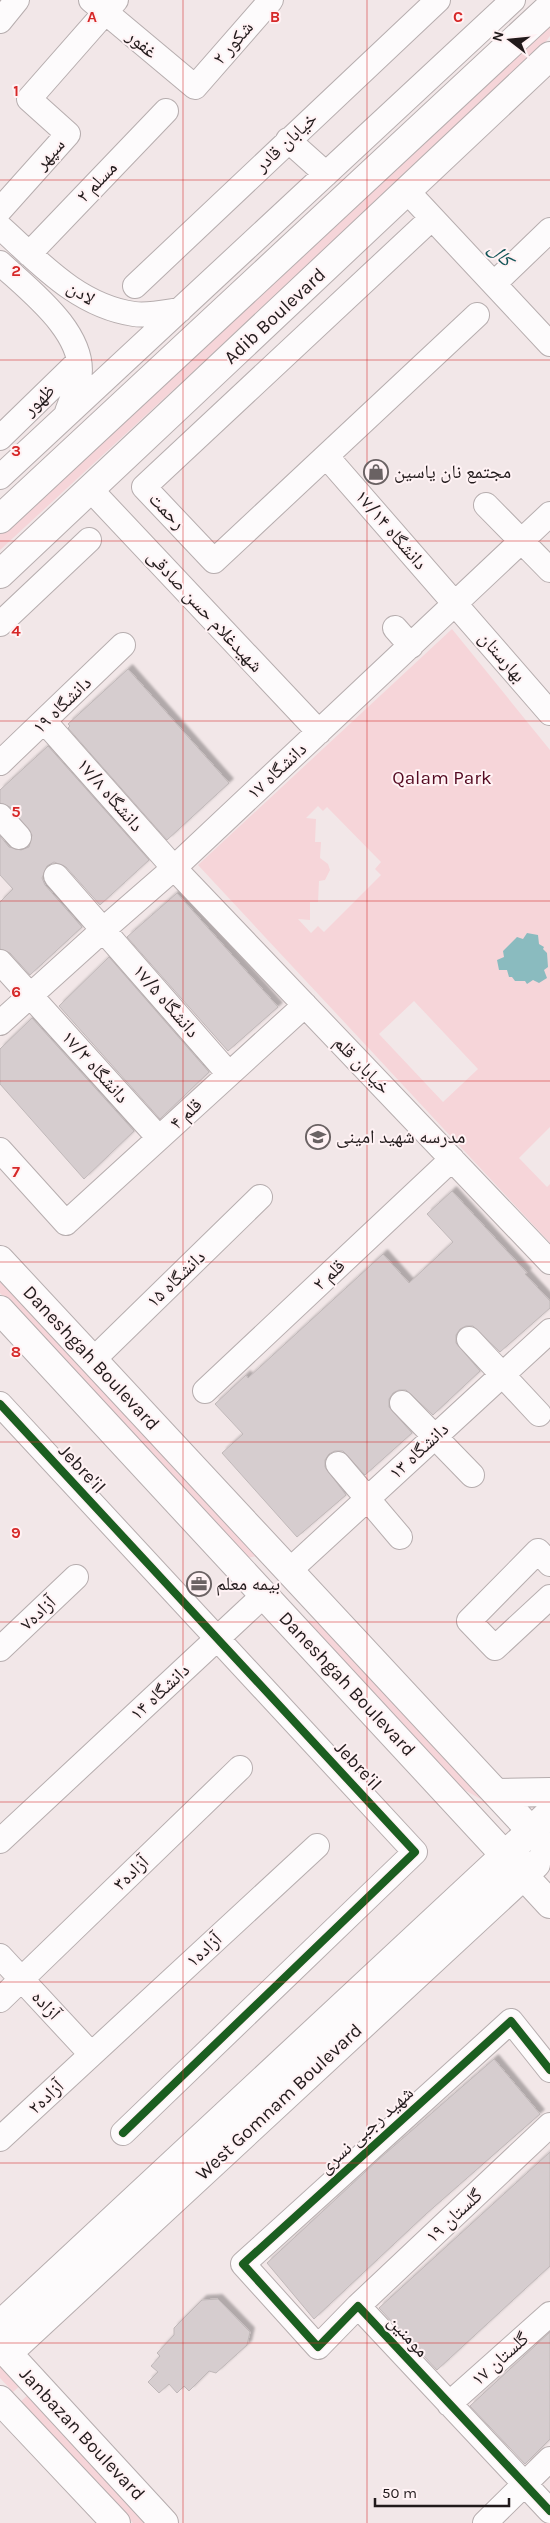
<svg xmlns="http://www.w3.org/2000/svg" width="550" height="2523" font-family="Karla,'Noto Naskh Arabic',sans-serif">
	<defs>
		<filter id="shadow"><feDropShadow dx="4.5" dy="-4.5" stdDeviation="1" flood-color="#0004"/></filter>
	</defs>
	<rect width="100%" height="100%" fill="#f2e7e8"/>
	<path fill="#f6d5d9" fill-rule="evenodd" d="M550 22V36L536 55 0 550V532Z
		M452 629 550 750V1127L519 1158 547 1187 550 1184V1243L198 865ZM318 806 323 811 327 807 381 862 375 869 381 875 324 932 318 926 311 933 298 919 310 920V902H318L319 881 325 880 330 870 328 864 320 858 321 842H315L316 819 306 818ZM414 1001 478 1069 443 1102 379 1034Z
		M0 1278 258 1556 246 1558 0 1293Z
		M309 1620 324 1626 463 1772 484 1801 442 1777 308 1630Z
		M0 2361 22 2384 13 2392 0 2378Z
		M30 2393 146 2519 145 2523H133L19 2403Z"/>
	<path fill="#8abbbf" d="M527 933 538 935 539 944 544 947 543 949 547 953 548 967 544 970 547 978 539 983 533 980 527 984 525 981H515L512 977H509L507 970H499L497 960 504 957 503 951 517 937 523 939Z"/>
	<path fill="#d6cdcf" stroke="#c0b8b9" filter="url(#shadow)" d="M128 669 229 783 167 840 68 728 70 726 68 724Z
		M48 746 149 860 100 905 66 867 54 862 47 866 42 878 45 885 82 927 30 975 10 953 0 949V902L13 889 0 875V836L9 847 21 850 29 847 32 835 10 807 0 803V790Z
		M177 893 278 1007 228 1051 127 937Z
		M109 957 209 1072 160 1119 59 1006Z
		M32 1018 134 1131 84 1179 0 1084V1049Z
		M452 1191 527 1273 525 1274 550 1301V1308L500 1352 473 1326H466L460 1329 456 1335V1343L480 1371 433 1415 406 1390H399L393 1393 389 1399V1407L412 1433 365 1475 343 1451H335L329 1454 325 1460V1467L346 1495 297 1537 222 1453 243 1434 215 1404 246 1375 248 1378 383 1254 409 1283 453 1242 427 1214Z
		M494 2059 540 2114 426 2214 314 2319 267 2263 379 2159Z
		M550 2152V2266L437 2370 379 2308Z
		M218 2299 250 2332 247 2345 216 2373 209 2371 189 2391 184 2386 177 2393 169 2384 159 2393 148 2382 158 2372 151 2366 160 2356 157 2353 174 2335V2328L202 2300Z
		M550 2332V2439L525 2464 470 2406Z"/>
	<g fill="none" stroke-linecap="round" stroke-linejoin="round">
		<defs>
			<path id="minor" d="M91 0 195 87 271 0
				M0 21 17 0
				M288 140 326 174
				M407 191 550 344
				M0 210 68 134 29 99 116 0
				M432 218 144 487 214 561 477 315
				M0 227C40 263 78 306 134 314 148 316 166 312 180 310
				M29 254 166 111
				M0 263C29 290 88 334 79 379 76 390 71 401 67 412
				M501 277 550 230
				M135 286 438 0
				M0 438 78 362
				M327 457 550 713
				M0 477 513 0
				M91 490 319 732
				M486 505 550 570
				M0 624 89 540
				M395 628 411 646
				M45 722 174 868 550 1262
				M0 763 123 645
				M0 816 19 837
				M56 876 229 1074
				M0 962 159 1138
				M0 1023 104 929 174 868 550 514
				M0 1150 66 1223 305 1005
				M469 1339 539 1414
				M93 1360 260 1197
				M205 1391 452 1159
				M402 1403 472 1475
				M0 1404 415 1852 123 2133
				M338 1464 400 1537
				M550 1564 538 1551 469 1621 495 1648 550 1597
				M289 1571 550 1331
				M0 1649 76 1577
				M0 1841 265 1594
				M0 1956 91 2054
				M0 2000 240 1768
				M550 2070 511 2021 243 2264 318 2347 358 2306 550 2511
				M0 2139 317 1846
				M358 2306 550 2125
				M449 2404 550 2314
				M485 2523 550 2459"/>
			<path id="major" d="M0 519 550 7
				M0 574 550 56
				M0 1260 550 1851
				M0 1310 550 1904
				M496 1793 550 1792
				M0 2325 550 1813
				M0 2345 164 2523
				M8 2353 536 1864
				M0 2400 116 2523"/>
		</defs>
		<use href="#minor" stroke="#b6adae" stroke-width="26"/>
		<use href="#major" stroke="#b6adae" stroke-width="30"/>
		<use href="#minor" stroke="#fdfbfc" stroke-width="24"/>
		<use href="#major" stroke="#fdfbfc" stroke-width="28"/>
		<defs>
			<path id="cycleway" d="M0 1404 415 1852 123 2133
				M550 2070 511 2021 243 2264 318 2347 358 2306 550 2511"/>
		</defs>
		<use href="#cycleway" stroke="#fff2f4" stroke-width="11"/>
		<use href="#cycleway" stroke="#1b5e20" stroke-width="8"/>
	</g>
	<path fill="none" stroke="#d62828" stroke-width="1" stroke-opacity="0.55" d="M183 0V2523M367 0V2523M0 180H550M0 360H550M0 541H550M0 721H550M0 901H550M0 1081H550M0 1262H550M0 1442H550M0 1622H550M0 1802H550M0 1982H550M0 2163H550M0 2343H550"/>
	<defs>
		<symbol id="shop-ring" viewBox="-11 -11 22 22"><circle r="9.5" fill="#fff2f4" stroke="#6a6263" stroke-width="1.5"/><path d="M-5-2.5h2.3a2.7 3.5 0 0 1 5.4 0H5L5.5 6h-11ZM-1.5-2.5h3a1.5 2.3 0 0 0-3 0Z" fill="#6a6263"/></symbol>
		<symbol id="school-ring" viewBox="-11 -11 22 22"><circle r="9.5" fill="#fff2f4" stroke="#6a6263" stroke-width="1.5"/><path d="M0-5L7-2L0 1L-7-2ZM-4 1L0 2.5L4 1V4Q0 6-4 4Z" fill="#6a6263"/></symbol>
		<symbol id="office-ring" viewBox="-11 -11 22 22"><circle r="9.5" fill="#fff2f4" stroke="#6a6263" stroke-width="1.5"/><path d="M-6-3h4V-5.5h4V-3h4V5H-6ZM-1-4.5V-3h2v-1.5ZM-6 0V1H6V0Z" fill="#6a6263"/></symbol>
	</defs>
	<g fill-rule="evenodd">
		<use href="#shop-ring" x="362" y="458" width="28" height="28"/>
		<use href="#school-ring" x="304" y="1123" width="28" height="28"/>
		<use href="#office-ring" x="185" y="1570" width="28" height="28"/>
	</g>
	<g text-anchor="middle" dominant-baseline="central" stroke-width="4" stroke-linejoin="round" paint-order="stroke">
		<g font-size="19" fill="#211a1b" stroke="#fff2f4">
			<text transform="translate(233 43) rotate(-49)">شکور ۲</text>
			<text transform="translate(142 44) rotate(40)">غفور</text>
			<text transform="translate(286 142) rotate(-43)">خیابان قادر</text>
			<text transform="translate(50 154) rotate(-48)">سپهر</text>
			<text transform="translate(97 182) rotate(-46)">مسلم ۲</text>
			<text transform="translate(81 293) rotate(33)">لادن</text>
			<text transform="translate(275 316) rotate(-43)">Adib Boulevard</text>
			<text transform="translate(39 400) rotate(-44)">ظهور</text>
			<text transform="translate(167 511) rotate(46)">رحمت</text>
			<text transform="translate(391 530) rotate(49)">دانشگاه ۱۷/۱۴</text>
			<text transform="translate(205 611) rotate(47)">شهیدغلام حسن صادقی</text>
			<text transform="translate(502 657) rotate(49)">بهارستان</text>
			<text transform="translate(62 705) rotate(-44)">دانشگاه ۱۹</text>
			<text transform="translate(277 771) rotate(-43)">دانشگاه ۱۷</text>
			<text transform="translate(110 795) rotate(49)">دانشگاه ۱۷/۸</text>
			<text transform="translate(166 1001) rotate(49)">دانشگاه ۱۷/۵</text>
			<text transform="translate(362 1065) rotate(46)">خیابان قلم</text>
			<text transform="translate(95 1067) rotate(48)">دانشگاه ۱۷/۳</text>
			<text transform="translate(186 1114) rotate(-43)">قلم ۴</text>
			<text transform="translate(329 1275) rotate(-43)">قلم ۲</text>
			<text transform="translate(176 1279) rotate(-44)">دانشگاه ۱۵</text>
			<text transform="translate(91 1358) rotate(47)">Daneshgah Boulevard</text>
			<text transform="translate(419 1451) rotate(-43)">دانشگاه ۱۳</text>
			<text transform="translate(82 1469) rotate(47)">Jebre'il</text>
			<text transform="translate(38 1613) rotate(-43)">آزاده۷</text>
			<text transform="translate(347 1684) rotate(47)">Daneshgah Boulevard</text>
			<text transform="translate(160 1692) rotate(-43)">دانشگاه ۱۴</text>
			<text transform="translate(358 1766) rotate(47)">Jebre'il</text>
			<text transform="translate(131 1873) rotate(-44)">آزاده۳</text>
			<text transform="translate(204 1950) rotate(-43)">آزاده۱</text>
			<text transform="translate(46 2005) rotate(47)">آزاده</text>
			<text transform="translate(46 2097) rotate(-43)">آزاده۲</text>
			<text transform="translate(279 2102) rotate(-43)">West Gomnam Boulevard</text>
			<text transform="translate(366 2130) rotate(-42)">شهید رجبی نسری</text>
			<text transform="translate(454 2216) rotate(-43)">گلستان ۱۹</text>
			<text transform="translate(408 2336) rotate(47)">مومنین</text>
			<text transform="translate(500 2359) rotate(-42)">گلستان ۱۷</text>
			<text transform="translate(82 2434) rotate(47)">Janbazan Boulevard</text>
		</g>
		<g font-size="19" fill="#211a1b" stroke="#fff2f4" text-anchor="start">
			<text x="394" y="472">مجتمع نان یاسین</text>
			<text x="336" y="1137">مدرسه شهید امینی</text>
			<text x="216" y="1584">بیمه معلم</text>
		</g>
		<g font-size="19" fill="#540a21" stroke="#fff2f4">
			<text x="442" y="778">Qalam Park</text>
		</g>
		<g font-size="20" font-style="italic" fill="#0f5356" stroke="#fff2f4">
			<text transform="translate(501 254) rotate(47)">کال</text>
		</g>
	</g>
	<g font-size="16" text-anchor="middle" font-weight="bold" fill="#d62828" stroke="#fff2f4" stroke-width="4" stroke-linejoin="round" paint-order="stroke">
		<text x="92" y="22">A</text>
		<text x="275" y="22">B</text>
		<text x="458" y="22">C</text>
		<text x="16" y="96">1</text>
		<text x="16" y="276">2</text>
		<text x="16" y="456">3</text>
		<text x="16" y="636">4</text>
		<text x="16" y="817">5</text>
		<text x="16" y="997">6</text>
		<text x="16" y="1177">7</text>
		<text x="16" y="1357">8</text>
		<text x="16" y="1538">9</text>
	</g>
	<g transform="translate(510 40) rotate(286)" stroke="#fff2f4" stroke-width="4" paint-order="stroke">
	<path d="M0-4L9 19L0 12L-9 19Z" fill="#211a1b"/>
	<text y="-8" font-size="14" font-weight="bold" text-anchor="middle" fill="#211a1b">N</text>
	</g>
	<path d="M375 2498v8h134v-8" fill="none" stroke="#211a1b" stroke-width="2.5"/>
	<text x="382" y="2498" font-size="15" fill="#211a1b" stroke="#fff2f4" stroke-width="4" paint-order="stroke">50 m</text>
</svg>
